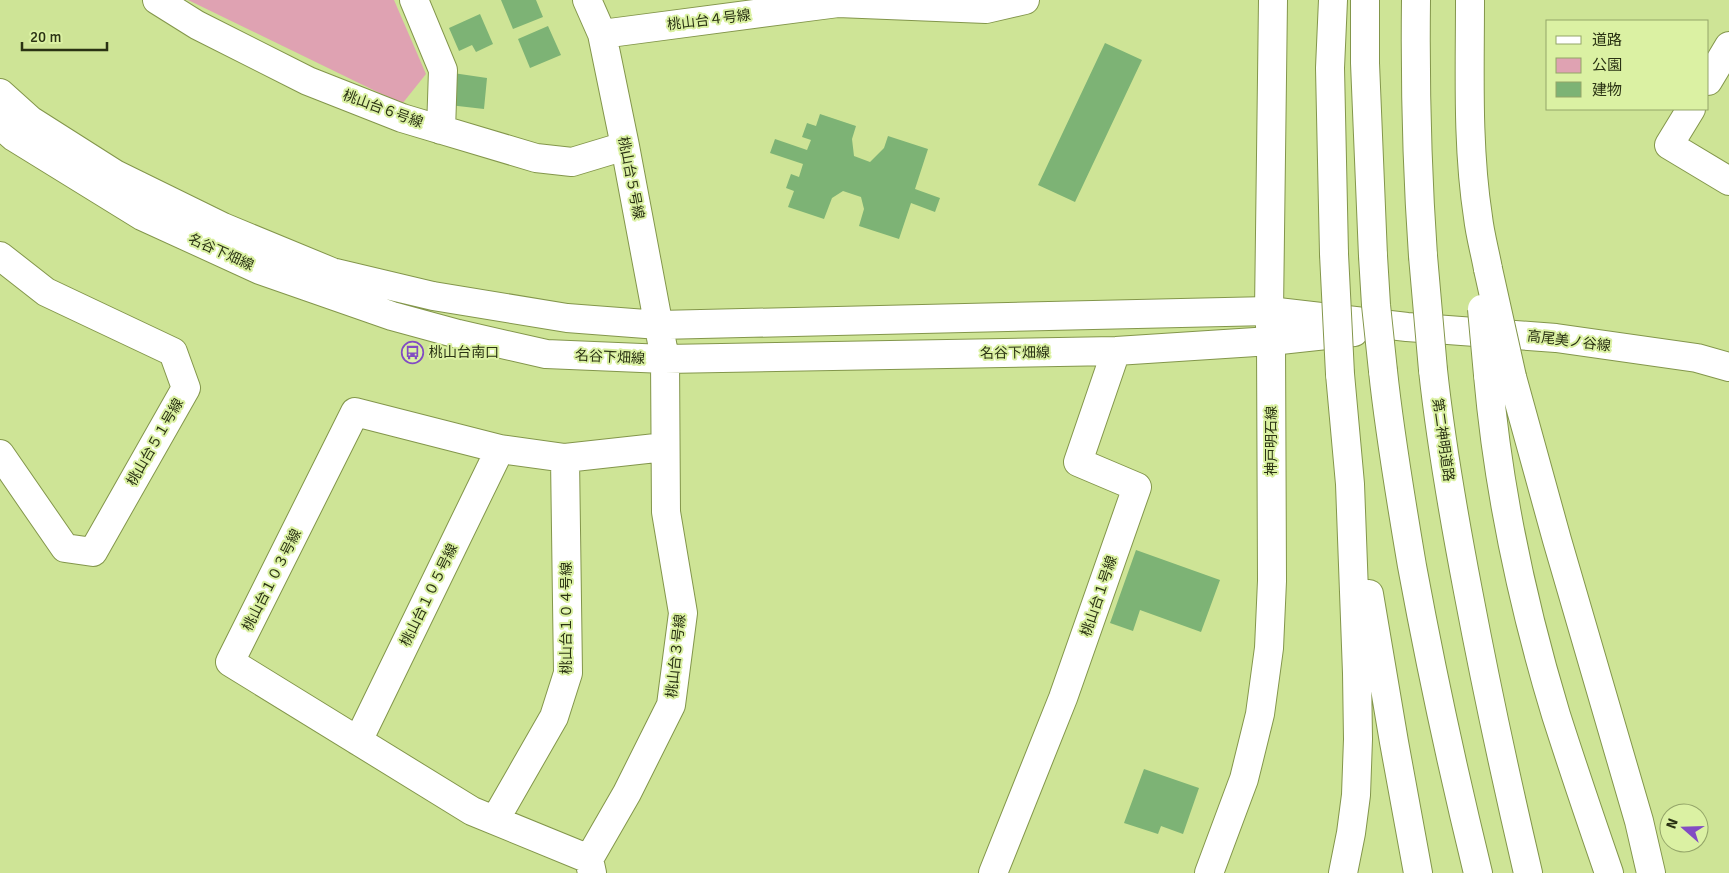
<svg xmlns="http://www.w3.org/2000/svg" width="1729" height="873" font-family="Signika,'Noto Sans JP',sans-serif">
	<rect width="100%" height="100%" fill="#cee496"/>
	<path fill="#dfa2b2" d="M188 0H394L426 74 402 104Z"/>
	<path fill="#7db375" d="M501 0H536L543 17 513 29Z
		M480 14 493 44 476 52 472 45 459 51 449 28Z
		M548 26 561 55 530 68 518 39Z
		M1105 43 1142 60 1075 202 1038 185Z
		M453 73 487 78 484 109 449 105Z
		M820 114 856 126 852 139 854 156 870 162 884 148 888 136 928 149 915 189 940 198 935 212 911 203 899 239 859 226 864 209 861 197 843 191 832 198 824 219 788 207 794 191 786 188 791 174 799 177 803 164 770 153 775 139 807 150 811 140 802 137 807 123 816 126Z
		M1136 550 1220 580 1201 632 1140 610 1133 631 1110 623Z
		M1144 769 1199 788 1183 834 1161 826 1158 834 1124 823Z"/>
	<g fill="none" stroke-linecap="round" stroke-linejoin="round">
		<defs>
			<path id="minor" d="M157 0 197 25 308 81 402 118 536 158 572 162 625 146
				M414 0 443 70 441 130
				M587 0 602 34 625 146 665 359 666 512 683 613 671 705 627 793 589 859 592 873
				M602 34 838 3 986 9 1025 0
				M1708 81 1729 46
				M0 93 30 120 115 174 223 227 332 272 433 296 567 318 659 325 1269 311 1407 327 1556 338 1697 358 1729 367
				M1691 109 1669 145 1729 181
				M0 125 14 137 142 216 260 270 392 316 458 334 546 354 665 359 1116 351 1271 341 1354 332
				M0 256 46 292 173 352 186 388 93 552 65 548 0 454
				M358 741 500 449
				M495 820 554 717 568 673 565 458
				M589 859 472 811 230 662 355 412 500 449 565 458 665 447
				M993 873 1063 698 1137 487 1078 462 1116 351"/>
			<path id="major" d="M1209 873 1244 779 1260 714 1269 648 1272 581 1271 341 1269 311 1273 0"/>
			<path id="highway" d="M1333 0 1330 68 1334 254
				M1365 0V63L1373 256
				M1416 0C1415 86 1417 171 1423 256
				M1470 0C1470 72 1467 146 1478 217 1480 235 1485 252 1488 269
				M1433 370C1441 444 1454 518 1468 591 1486 686 1506 779 1528 873
				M1383 371C1390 437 1401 501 1412 566 1431 669 1453 771 1478 873
				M1340 374 1350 484 1357 673 1358 739 1356 795 1351 833 1343 873
				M1488 375C1498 488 1523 606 1556 715 1573 768 1591 821 1609 873
				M1512 377 1557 540 1639 821 1651 873
				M1369 594 1394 742 1418 873"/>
		</defs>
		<use href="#minor" stroke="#83964b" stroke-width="30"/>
		<use href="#major" stroke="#83964b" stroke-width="30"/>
		<use href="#highway" stroke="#83964b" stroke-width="30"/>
		<use href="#minor" stroke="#fff" stroke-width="28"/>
		<use href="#major" stroke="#fff" stroke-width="28"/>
		<use href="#highway" stroke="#fff" stroke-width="28"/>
		<defs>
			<path id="highway-bridge" d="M1334 254 1340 374
				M1373 256 1376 305 1383 371
				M1423 256 1433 370
				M1488 269 1512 377
				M1482 309 1488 375"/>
		</defs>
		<use href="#highway-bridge" stroke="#83964b" stroke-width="30" stroke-linecap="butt"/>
		<use href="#highway-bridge" stroke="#fff" stroke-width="28"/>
	</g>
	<defs>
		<symbol id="bus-ring" viewBox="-11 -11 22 22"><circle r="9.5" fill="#dbf1a3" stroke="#824cc3" stroke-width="1.5"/><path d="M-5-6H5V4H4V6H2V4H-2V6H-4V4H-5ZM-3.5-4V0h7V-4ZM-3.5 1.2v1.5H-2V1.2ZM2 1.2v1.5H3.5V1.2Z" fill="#824cc3"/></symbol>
	</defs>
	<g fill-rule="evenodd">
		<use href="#bus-ring" x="400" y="340" width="25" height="25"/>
	</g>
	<g text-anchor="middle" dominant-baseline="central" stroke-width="4" stroke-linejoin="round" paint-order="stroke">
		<g font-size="14" fill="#2a3213" stroke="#dbf1a3">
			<text transform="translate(709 20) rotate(-7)">桃山台４号線</text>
			<text transform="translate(383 109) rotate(20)">桃山台６号線</text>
			<text transform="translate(631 178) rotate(79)">桃山台５号線</text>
			<text transform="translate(221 252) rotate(24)">名谷下畑線</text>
			<text transform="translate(1569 341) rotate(7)">高尾美ノ谷線</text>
			<text transform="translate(1015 353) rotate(-1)">名谷下畑線</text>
			<text transform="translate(610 357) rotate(3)">名谷下畑線</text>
			<text transform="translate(1443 440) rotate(82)">第二神明道路</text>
			<text transform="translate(1271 441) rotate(-90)">神戸明石線</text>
			<text transform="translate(155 442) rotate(-60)">桃山台５１号線</text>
			<text transform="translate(272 580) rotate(-63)">桃山台１０３号線</text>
			<text transform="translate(429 595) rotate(-64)">桃山台１０５号線</text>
			<text transform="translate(1099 596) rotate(-71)">桃山台１号線</text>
			<text transform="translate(566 618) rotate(-90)">桃山台１０４号線</text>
			<text transform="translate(676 656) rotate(-84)">桃山台３号線</text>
		</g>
		<g font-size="14" fill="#2a3213" stroke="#dbf1a3" text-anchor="start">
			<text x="429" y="352">桃山台南口</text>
		</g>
	</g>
	<rect x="1546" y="20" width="162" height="90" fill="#dbf1a3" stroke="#94a569"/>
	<rect x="1556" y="36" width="25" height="8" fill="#ffffff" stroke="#94a569"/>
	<text x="1592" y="45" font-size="15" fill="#2a3213">道路</text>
	<rect x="1556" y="58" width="25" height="15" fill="#dfa2b2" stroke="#94a569"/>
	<text x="1592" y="70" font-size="15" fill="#2a3213">公園</text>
	<rect x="1556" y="82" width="25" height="15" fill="#7db375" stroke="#94a569"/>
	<text x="1592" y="95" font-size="15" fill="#2a3213">建物</text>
	<g transform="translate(1684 828) rotate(290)"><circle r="24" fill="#dbf1a3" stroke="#94a569"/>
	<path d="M0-4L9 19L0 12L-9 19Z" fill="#824cc3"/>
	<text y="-8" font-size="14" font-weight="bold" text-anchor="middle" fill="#2a3213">N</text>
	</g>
	<path d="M22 42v8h85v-8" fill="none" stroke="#2a3213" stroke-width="2.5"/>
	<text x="30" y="42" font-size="15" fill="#2a3213" stroke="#dbf1a3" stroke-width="4" paint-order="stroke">20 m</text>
</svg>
